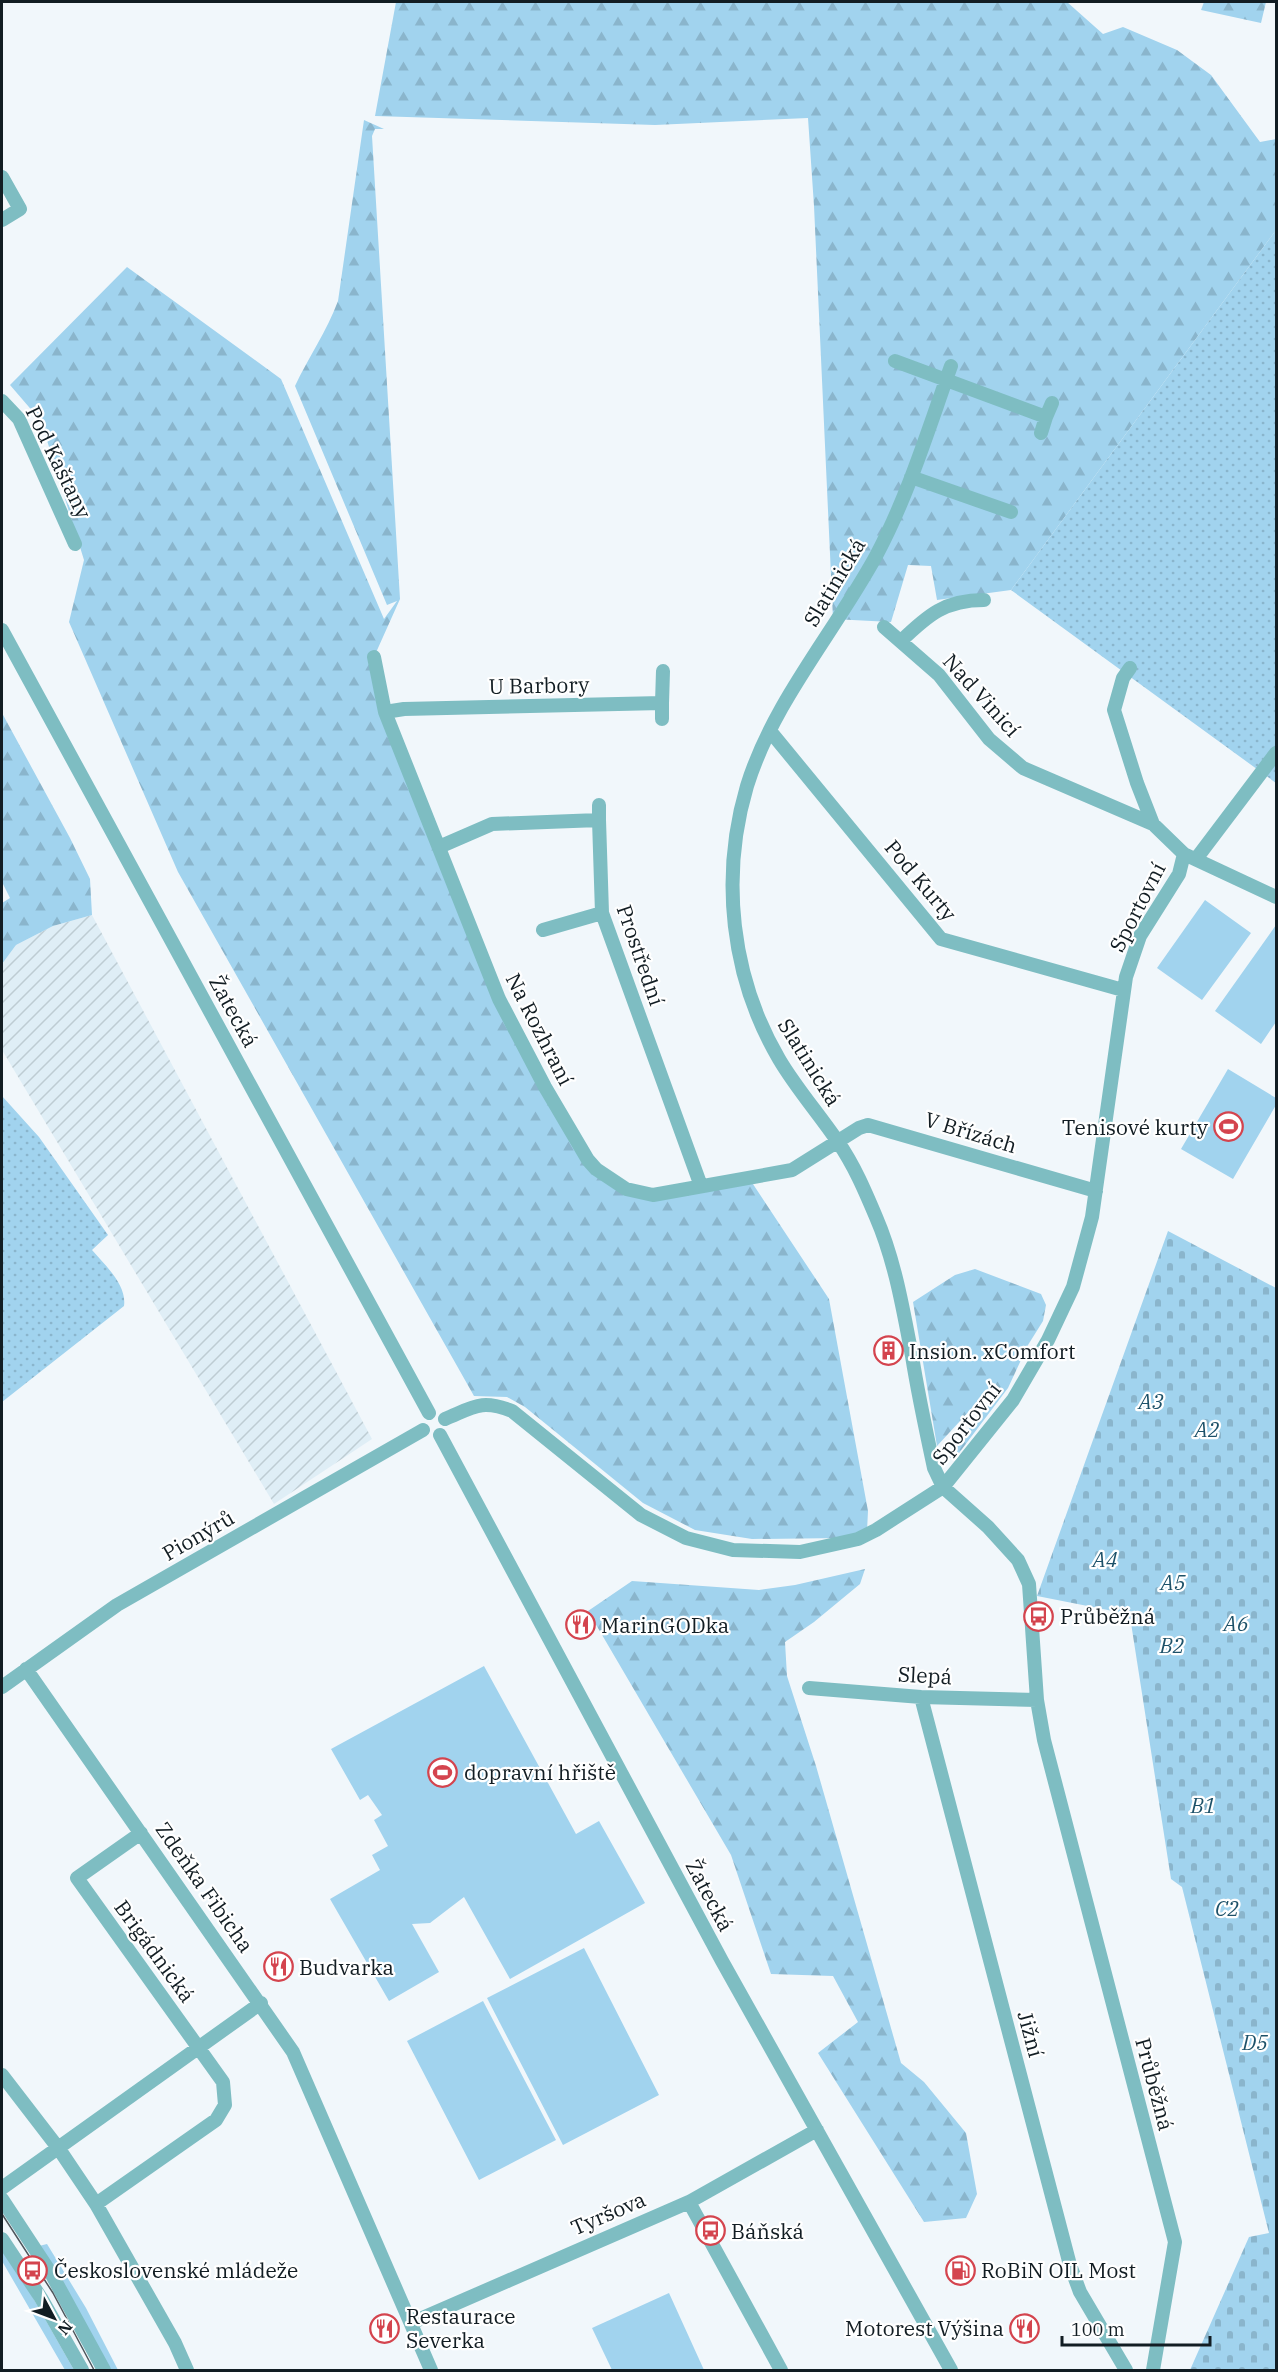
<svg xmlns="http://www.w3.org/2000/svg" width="1278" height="2372" font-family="'IBM Plex Serif',serif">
	<defs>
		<pattern id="industrial-furrows" width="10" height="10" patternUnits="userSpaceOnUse" patternTransform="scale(1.5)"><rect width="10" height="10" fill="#dfeef6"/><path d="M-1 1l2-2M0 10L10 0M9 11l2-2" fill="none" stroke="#beccd3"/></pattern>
		<pattern id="forest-firs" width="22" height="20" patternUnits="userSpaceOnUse" patternTransform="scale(1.5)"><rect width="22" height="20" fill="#a1d3ee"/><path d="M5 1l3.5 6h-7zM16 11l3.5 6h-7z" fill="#8ab5cc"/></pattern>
		<pattern id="cemetery-stones" width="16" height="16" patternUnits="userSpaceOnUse" patternTransform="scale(1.5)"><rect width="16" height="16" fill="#a1d3ee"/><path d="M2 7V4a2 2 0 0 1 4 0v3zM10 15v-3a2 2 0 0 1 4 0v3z" fill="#8ab5cc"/></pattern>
		<pattern id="garden-dots" width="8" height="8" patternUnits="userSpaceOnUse" patternTransform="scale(1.5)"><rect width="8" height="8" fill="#a1d3ee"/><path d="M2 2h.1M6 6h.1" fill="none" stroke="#8ab5cc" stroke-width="1.8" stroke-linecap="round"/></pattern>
	</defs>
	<rect width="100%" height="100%" fill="#f1f7fb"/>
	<path fill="url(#industrial-furrows)" d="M92 915 372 1439 274 1504 2 1050V964L16 945 53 926Z"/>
	<path fill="#a1d3ee" d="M1205 900 1251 933 1202 1000 1157 968Z
		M1276 925V1022L1261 1044 1215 1011Z
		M1228 1069 1276 1098V1105L1233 1179 1181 1149Z
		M484 1666 576 1834 599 1821 645 1903 510 1979 464 1897 430 1923 412 1924 439 1972 389 2001 330 1899 380 1870 372 1855 388 1846 374 1820 382 1815 368 1795 360 1800 331 1749Z
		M584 1948 659 2095 563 2145 487 1998Z
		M483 2001 556 2140 479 2180 407 2041Z
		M47 2244 86 2308 118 2370H109L39 2246Z
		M2 2247 28 2289 74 2370H65L2 2261Z
		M669 2293 704 2370H612L592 2328Z"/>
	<path fill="url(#forest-firs)" d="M396 2H1067L1103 34 1123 27 1177 50 1211 75 1260 142 1276 139V230L1011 590 937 600 931 566 908 565 891 622 833 619 814 206 808 118 655 125 375 116Z
		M1204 2H1266L1261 23 1201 10Z
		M364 120 384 129H375L372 136 400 599 374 657 385 712 499 999 588 1160 622 1187 658 1194 749 1178 829 1299 868 1511 867 1531 842 1538 752 1539 695 1530 643 1503 525 1407 507 1397 474 1396 178 872 69 622 84 560 41 421 10 385 127 267 281 379 384 619 397 601 387 605 295 386C308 358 327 331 338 301Z
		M2 713 70 838 90 879 92 915 53 926 16 945 2 964V903L10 898 2 882Z
		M975 1269 1041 1294 1046 1305 1043 1321 1028 1345 1008 1388 956 1457 948 1458C962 1433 985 1414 999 1389L995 1383 937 1446 913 1302 955 1275Z
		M865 1569 860 1584 814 1622 785 1642 787 1676 816 1766 901 2063 924 2082 966 2133 977 2194 966 2218 924 2222 818 2053 858 2022 833 1976 771 1974 731 1855 588 1611 632 1581 759 1590 795 1585Z"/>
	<path fill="url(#cemetery-stones)" d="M1168 1231 1276 1288V2370H1190L1249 2237 1269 2233 1182 1887 1171 1879 1131 1623 1123 1613 1037 1596Z"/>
	<path fill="url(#garden-dots)" d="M1276 230V783L1011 590Z
		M2 1096 39 1137 108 1235 92 1250C105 1265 127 1285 124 1306L2 1402Z"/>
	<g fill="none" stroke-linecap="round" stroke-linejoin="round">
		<path stroke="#7ebdc2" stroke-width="14" d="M2 177 20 209 2 220
			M895 361 1046 417 1041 433
			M951 366C928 430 908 496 876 556 834 633 773 702 747 786 720 877 731 977 779 1059 796 1088 819 1114 838 1142 854 1165 865 1191 876 1217 895 1261 903 1309 912 1356 918 1394 926 1431 934 1468L943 1487 988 1527 1018 1560 1029 1584 1037 1700 1044 1740 1175 2242 1153 2370
			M2 401 19 419 75 544
			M1046 417 1052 403
			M911 477 1011 512
			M884 627 939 675 989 739 1023 768 1153 824
			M2 630 429 1413
			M901 641C928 615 945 600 984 600
			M374 657 385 712 499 999 545 1087 588 1160 596 1169 626 1189 653 1195 792 1170 859 1128 868 1125 1096 1191
			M1130 668 1123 678 1114 710 1137 783 1153 824 1184 854 1276 897
			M662 703V719
			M385 712 404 709 662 703 663 671
			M770 731 941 939 1123 990
			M599 820V805
			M439 847 492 824 599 820 602 913 701 1186
			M1196 859 1276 753
			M543 930 602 913
			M445 1419C474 1407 481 1399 512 1411L641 1515 686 1538 733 1550 800 1552 858 1539 876 1530 943 1487 1013 1400 1048 1340 1073 1287 1092 1217 1126 977 1140 936 1179 874 1184 854
			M440 1435 722 1961 951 2370
			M26 1669 293 2052 431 2370
			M2 1687 117 1605 423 1430
			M809 1688 921 1697 1037 1700
			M921 1697 1070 2265 1080 2292 1126 2370
			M2 2075 59 2149 96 2204 175 2343 187 2370
			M2 2188 261 2003
			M2 2199 52 2275 104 2370
			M689 2202 781 2370
			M96 2204 216 2120 225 2105 223 2082 77 1878 141 1833
			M2 2239 41 2298 82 2370
			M411 2323 689 2202 817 2130"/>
		<path stroke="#4e575d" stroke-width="1.5" d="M2 2214 53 2293 94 2370"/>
	</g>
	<defs>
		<symbol id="stadium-ring" viewBox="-11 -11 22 22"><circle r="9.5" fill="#fff" stroke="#d4444e" stroke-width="1.5"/><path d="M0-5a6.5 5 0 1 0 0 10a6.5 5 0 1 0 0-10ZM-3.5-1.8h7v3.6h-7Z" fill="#d4444e"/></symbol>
		<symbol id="building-ring" viewBox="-11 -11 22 22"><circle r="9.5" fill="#fff" stroke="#d4444e" stroke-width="1.5"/><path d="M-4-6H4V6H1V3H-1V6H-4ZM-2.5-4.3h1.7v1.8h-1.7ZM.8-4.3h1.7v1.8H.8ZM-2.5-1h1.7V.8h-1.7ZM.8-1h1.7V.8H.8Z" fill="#d4444e"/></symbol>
		<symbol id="bus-ring" viewBox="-11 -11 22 22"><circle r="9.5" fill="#fff" stroke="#d4444e" stroke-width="1.5"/><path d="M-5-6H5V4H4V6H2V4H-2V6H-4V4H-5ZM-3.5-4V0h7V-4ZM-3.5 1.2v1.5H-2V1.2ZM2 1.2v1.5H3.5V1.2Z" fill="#d4444e"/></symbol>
		<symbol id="restaurant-ring" viewBox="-11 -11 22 22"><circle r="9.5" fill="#fff" stroke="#d4444e" stroke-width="1.5"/><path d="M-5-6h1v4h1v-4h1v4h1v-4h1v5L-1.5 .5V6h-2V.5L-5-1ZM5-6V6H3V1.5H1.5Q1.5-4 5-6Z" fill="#d4444e"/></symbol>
		<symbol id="fuel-ring" viewBox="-11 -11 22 22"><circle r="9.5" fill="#fff" stroke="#d4444e" stroke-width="1.5"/><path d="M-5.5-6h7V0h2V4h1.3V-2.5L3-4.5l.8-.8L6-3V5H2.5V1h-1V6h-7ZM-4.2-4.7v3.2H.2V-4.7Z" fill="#d4444e"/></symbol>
	</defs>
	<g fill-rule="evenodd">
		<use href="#stadium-ring" x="1212" y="1110" width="33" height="33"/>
		<use href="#building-ring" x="872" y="1334" width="33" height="33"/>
		<use href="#bus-ring" x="1022" y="1600" width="33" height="33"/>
		<use href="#restaurant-ring" x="564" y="1608" width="33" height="33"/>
		<use href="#stadium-ring" x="426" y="1756" width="33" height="33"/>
		<use href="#restaurant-ring" x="262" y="1950" width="33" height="33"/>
		<use href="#bus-ring" x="694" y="2214" width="33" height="33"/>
		<use href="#bus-ring" x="16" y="2254" width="33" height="33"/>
		<use href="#fuel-ring" x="944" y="2254" width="33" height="33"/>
		<use href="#restaurant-ring" x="368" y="2312" width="33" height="33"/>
		<use href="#restaurant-ring" x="1008" y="2312" width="33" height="33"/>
	</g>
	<g text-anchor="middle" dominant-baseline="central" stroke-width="4.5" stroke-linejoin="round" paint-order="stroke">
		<g font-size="21" fill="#121d23" stroke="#fff">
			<text transform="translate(59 462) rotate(64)">Pod Kaštany</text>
			<text transform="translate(834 582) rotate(-59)">Slatinická</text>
			<text transform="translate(539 685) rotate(-1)">U Barbory</text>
			<text transform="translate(982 695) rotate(48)">Nad Vinicí</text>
			<text transform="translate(921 880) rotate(50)">Pod Kurty</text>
			<text transform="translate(1137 907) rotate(-63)">Sportovní</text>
			<text transform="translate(641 955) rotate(71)">Prostřední</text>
			<text transform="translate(234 1011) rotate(61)">Žatecká</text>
			<text transform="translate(540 1029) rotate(63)">Na Rozhraní</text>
			<text transform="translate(810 1062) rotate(58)">Slatinická</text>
			<text transform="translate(971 1132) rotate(17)">V Břízách</text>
			<text transform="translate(966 1423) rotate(-52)">Sportovní</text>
			<text transform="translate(198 1535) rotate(-30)">Pionýrů</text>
			<text transform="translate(925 1675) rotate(3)">Slepá</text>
			<text transform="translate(205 1887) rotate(55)">Zdeňka Fibicha</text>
			<text transform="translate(710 1895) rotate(62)">Žatecká</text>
			<text transform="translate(155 1951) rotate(54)">Brigádnická</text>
			<text transform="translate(1031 2034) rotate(75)">Jižní</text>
			<text transform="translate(1155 2084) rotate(75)">Průběžná</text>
			<text transform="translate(608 2213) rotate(-23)">Tyršova</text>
		</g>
		<g font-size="21" fill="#121d23" stroke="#fff" text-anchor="start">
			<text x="1208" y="1127" text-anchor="end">Tenisové kurty</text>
			<text x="909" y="1351">Insion. xComfort</text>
			<text x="1060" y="1616">Průběžná</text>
			<text x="601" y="1625">MarinGODka</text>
			<text x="464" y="1772">dopravní hřiště</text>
			<text x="299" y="1967">Budvarka</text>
			<text x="731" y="2231">Báňská</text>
			<text x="54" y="2270">Československé mládeže</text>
			<text x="981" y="2270">RoBiN OIL Most</text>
			<text x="406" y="2316">Restaurace<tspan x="406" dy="24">Severka</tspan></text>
			<text x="1004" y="2328" text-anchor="end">Motorest Výšina</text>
		</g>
		<g font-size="21" font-style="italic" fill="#1c5169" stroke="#fff">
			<text x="1151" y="1401">A3</text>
			<text x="1207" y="1429">A2</text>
			<text x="1105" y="1559">A4</text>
			<text x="1173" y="1582">A5</text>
			<text x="1236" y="1623">A6</text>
			<text x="1172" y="1645">B2</text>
			<text x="1203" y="1805">B1</text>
			<text x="1227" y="1908">C2</text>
			<text x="1255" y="2042">D5</text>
		</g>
	</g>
	<rect width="1278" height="2372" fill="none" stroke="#121d23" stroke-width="6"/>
	<g transform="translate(54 2318) rotate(131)" stroke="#ffffff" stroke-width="4.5" paint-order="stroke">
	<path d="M0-4.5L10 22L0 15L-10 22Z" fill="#121d23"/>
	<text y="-9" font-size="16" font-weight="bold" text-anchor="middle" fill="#121d23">N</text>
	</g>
	<path d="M1062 2336v9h148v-9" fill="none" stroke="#121d23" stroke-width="3"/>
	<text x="1071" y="2336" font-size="18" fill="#121d23" stroke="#ffffff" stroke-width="4.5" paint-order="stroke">100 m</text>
</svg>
